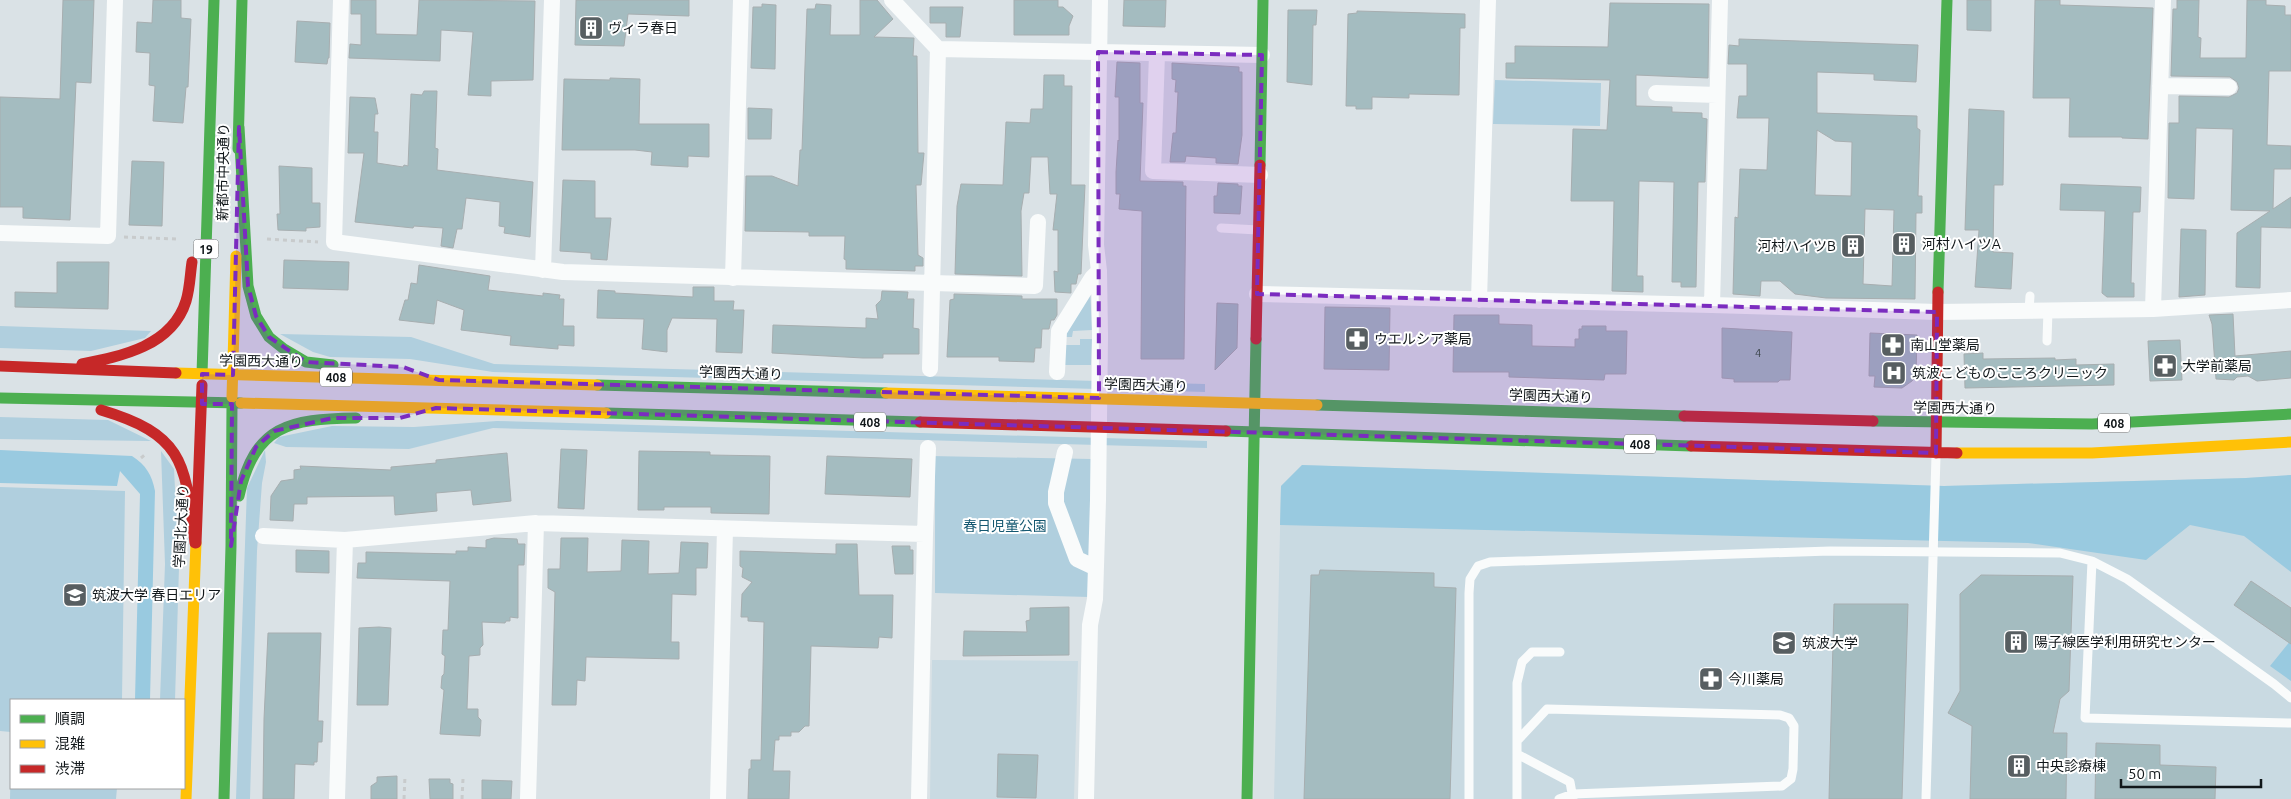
<svg xmlns="http://www.w3.org/2000/svg" width="2291" height="799" font-family="Ubuntu,'Noto Sans JP',sans-serif">
	<rect width="100%" height="100%" fill="#dae2e6"/>
	<path fill="#c9dae2" d="M1302 465 1944 486 2246 478 2291 475V799H1274L1281 486Z
		M932 660 1078 661 1074 799H930Z"/>
	<path fill="#b0cfde" d="M1495 80 1601 83 1600 126 1493 124Z
		M1090 287 1092 330 1073 331 1072 337H1063Z
		M0 326 151 331 145 338 91 351 0 348Z
		M280 334 411 337 494 364 1205 384V392L493 372 410 359 330 357 313 352Z
		M1080 339H1092L1091 365H1060L1061 345H1080Z
		M0 417 108 420 151 441 0 439Z
		M497 421 1207 441V448L493 428 409 449 286 447 274 443 279 437 332 426 414 427Z
		M265 450 266 462 262 483 257 551 250 799H236L247 488Z
		M161 451 174 469 179 567 175 700H160L165 564Z
		M931 456 1091 459 1089 597 935 593V470Z
		M0 487 125 491 122 700H11V732L0 731Z
		M11 751V788H117L116 799H10Z"/>
	<path fill="#99cae0" d="M0 450 132 456C146 465 152 475 155 491L150 700H135L140 494 120 471 117 486 0 483Z
		M1302 465 1944 486 2246 478 2291 475V572L2244 536 2190 525 2146 560 2028 543 1280 525 1281 486Z
		M2291 640V681L2270 666Z"/>
	<path fill="#a4bcc0" stroke="#a7aeb0" fill-rule="evenodd" d="M63 0H94L91 83 76 82 70 220 23 218V207H0V97L60 99Z
		M153 0H181V18L191 19 188 87H186L183 123 153 121 155 86 149 85 150 53 136 52 137 22 152 23Z
		M351 0H376V34L417 35 419 0 535 1 533 80 491 81V96L468 95 473 32 441 30 440 61 349 58 350 44 361 45V14H351Z
		M576 0H689V16L628 14 624 46 575 45Z
		M860 0H877L893 19 874 37 914 38 913 56H917L918 153H924L921 185H916L918 255 923 258V266H915V271L846 269V260L844 259 845 236H809V232L745 231 746 176H772L798 186 800 150H802L807 9H815L816 4 831 5 830 35H860Z
		M1014 0H1058V7H1063L1073 16 1069 26V35H1014Z
		M1124 0H1166L1165 27 1123 26Z
		M1967 0H1991V31L1967 30Z
		M2035 0H2060V5L2153 8 2148 139 2122 138V137H2069L2070 98H2033Z
		M2177 0H2199L2198 37 2201 38 2200 58H2246L2247 0H2266V5L2285 6V15H2291V71H2269L2267 145 2291 146V169H2274L2273 209 2291 197V228L2261 227 2260 288 2236 287 2237 233 2270 211 2231 210 2233 129 2196 128 2194 199 2168 198 2169 123H2179V96L2229 97 2237 93 2239 88 2237 82 2230 77 2171 76 2173 9H2177Z
		M1610 3 1709 4 1708 78 1636 75V106L1672 107V112L1702 113V118L1707 119 1705 182H1698L1696 287H1681V282H1672L1674 182 1639 181 1637 276H1643V292L1612 291 1614 201H1571L1573 129 1607 130 1610 80 1506 78V63H1515V46L1608 47Z
		M762 4 776 5 775 69 751 68 753 7H762Z
		M930 7H963L960 37H946V23H930Z
		M1288 10H1317L1316 25H1313L1312 85 1287 82Z
		M1357 11 1465 14V28H1460L1459 95 1409 94V98L1372 97V109H1356V106H1346L1348 14 1357 13Z
		M297 21 330 23 329 58H328L327 64 295 62Z
		M1739 39 1918 45 1916 82 1874 80V74L1817 72V113L1917 116V128L1920 130 1918 196H1922V213H1916L1915 299 1826 298 1795 294 1780 281H1761L1760 296 1733 294 1735 217 1738 218 1740 169 1767 170 1769 118H1737L1739 96H1747V64H1728L1729 45 1739 46ZM1817 130 1835 141 1852 142 1851 196 1815 195ZM1865 209 1894 210 1892 286 1863 284Z
		M1117 62 1140 63V103H1143L1140 181 1183 182V186H1186L1184 359H1141L1142 211 1119 209 1120 194H1116V172L1118 140 1119 141V97H1115Z
		M1172 63 1239 67V72H1242V135L1238 164 1216 163V158L1186 156 1185 162H1170L1173 133H1176L1178 92H1175L1176 80 1172 79Z
		M1044 75H1064V86H1072L1071 185H1085L1081 274H1078L1076 284H1071V293L1055 292 1054 271 1058 272V230H1053L1057 194H1050L1048 157H1031L1029 193H1024L1021 211 1022 276 955 274 957 206 961 184 1003 185 1006 122 1030 123 1031 109H1043Z
		M610 78 640 79 639 124H709V157L688 156V167L651 165 652 152 635 150H562L564 79 610 80Z
		M424 91H437L435 148 438 149 437 170 533 182 530 237 504 233 505 227 499 226 500 202 466 198 462 229H457L453 248 441 246 443 228 414 226 413 228 355 222 364 153H348L350 97 375 98 378 114H375L374 132H378L377 163 403 167 404 165 408 166 411 94 422 95Z
		M748 108 772 109 771 139H748Z
		M1969 109 2004 111 2003 185H1994L1993 252 2013 253 2011 289 1975 287 1979 230H1965Z
		M132 161 164 162 162 226 129 225Z
		M279 166 312 168V203H320V227L306 228V231L278 230 277 214H280Z
		M563 180 595 181V218H611L607 260 591 259V253L560 251Z
		M1218 183 1238 184V186H1242L1240 214 1214 213V196H1217Z
		M2061 184 2141 187 2140 212H2133L2131 283H2134V297H2107L2102 293 2105 211 2060 210Z
		M2181 229 2206 230 2205 295 2179 297Z
		M284 260 349 262 348 290 283 288Z
		M57 262H109L108 309 15 307V292L57 293Z
		M419 265 490 276 488 290 543 296V293L560 295 559 299H564L563 326H574V346L558 345V349L510 345 511 336 461 330 464 310 437 300 434 324 399 320 405 300H408L411 283 417 284Z
		M693 287H714V301H734L733 310H744L742 353 716 352 717 319 672 318 667 330V352L642 349 644 319 597 318 598 290 615 291V293L693 297Z
		M882 291 908 292 907 299H914L913 328 919 329V354H883V358H863L772 353 773 325 866 328V318L878 319 876 305 881 300Z
		M954 294 1022 296V299H1057V315L1054 320H1051L1049 329H1042L1041 348H1035L1034 362 999 361V357H947L950 300 954 299Z
		M1217 303 1238 304 1237 348 1215 370Z
		M1325 307 1390 308 1389 370 1324 369Z
		M2233 314 2235 356 2291 351V378L2257 381 2248 376 2237 377 2234 380 2216 379 2212 324 2209 315Z
		M1454 315H1499V324L1532 325V346L1575 347V339H1579V329H1582V326H1606V331H1627L1626 374H1605L1604 380 1509 377V372H1453Z
		M1722 328 1792 332 1790 380H1780L1778 382H1734V379L1722 378Z
		M1870 333 1917 335 1916 377 1912 381 1902 388 1874 387 1875 376H1869Z
		M2180 340 2182 380 2150 381 2148 341Z
		M1983 353V359L2055 358V360L2076 359V365L2114 364V385L1965 388 1964 354Z
		M561 449 587 450 584 509 558 508Z
		M639 451 710 452V455L770 456 769 514 711 513V507H664V510H638Z
		M507 453 511 501 473 505 471 490 436 493 437 511 395 515 394 496 307 497V504H294L293 521 270 520 271 496 281 481 294 479V470L301 469 300 466 391 470V467L436 463V460Z
		M827 456 912 459 910 497 825 494Z
		M494 538 517 539 518 544H525L524 565H518V618L510 617V621H506L505 623 482 622 483 645 480 648V655L469 656 467 709H478V717L481 720 480 736 440 734 444 690 441 688 442 676 444 674 445 656 442 654 443 630H448L450 581 357 578 358 563H366V552L456 554V551H468V547L486 548V540Z
		M561 538H588L587 572 621 571 622 540 649 541 648 574 679 573 681 542 708 543 707 568H696V595L672 594 671 642H679V659L586 657 585 681 577 680 576 705H552L555 592 548 588V569H560Z
		M836 544H857L859 595H893L892 638 879 637 878 648 811 646 809 726H805L799 732H791V736H779V740H775L773 771H790L789 799H748L749 769H751V760H761L764 622 748 621V617H741L742 594 752 582 742 577 743 568 740 566V551L836 554Z
		M892 546H910V550H913V574H895Z
		M296 550 329 551V573L296 572Z
		M1320 570 1434 573V587L1456 588 1450 799H1304L1311 575H1319Z
		M1981 575 2073 576 2069 691 2060 699 2053 733H2067L2066 799H1970L1972 726 1948 713 1960 691V594Z
		M2251 581 2291 608V644L2234 605Z
		M1834 604H1908L1902 799H1829Z
		M1069 607V655L963 656 964 631 1027 632 1026 621 1030 620V608Z
		M379 627 391 628 388 705H357L359 628Z
		M268 633H321L318 721H323L322 742H318L317 762H314V765L295 764 294 799H263L264 719Z
		M2096 743 2160 745V765L2216 767 2215 799H2095Z
		M998 754 1038 755 1036 798 997 797Z
		M397 776V799H371V786L377 782V777Z
		M429 779H450V783L453 784V799H430Z
		M482 780 512 781 511 799H482Z"/>
	<g fill="none" stroke-linecap="round" stroke-linejoin="round">
		<path stroke="#c8cbcc" stroke-width="3" stroke-dasharray="4 4" stroke-linecap="butt" d="M124 237 176 239
			M267 239 318 242
			M141 458 147 453
			M404 799 405 776
			M462 799 463 779"/>
		<path stroke="#f9fbfb" stroke-width="9" d="M1221 228 1258 230
			M2029 310 2030 296
			M2047 341 2048 310
			M2092 561 2085 718 2291 723
			M1517 741V683L1522 662 1532 652H1560
			M1517 754 1570 782 1573 799
			M1926 798 1936 456
			M1469 799V593L1470 579 1478 566 1490 562 1830 551 2060 553 2092 561 2127 579 2274 684 2291 698
			M1517 799V741L1547 709 1780 715 1789 718 1794 726 1793 769 1791 779 1782 786 1573 794 1559 799"/>
		<path stroke="#f9fbfb" stroke-width="16" d="M341 0 334 242 563 272 1035 286 1038 222
			M892 0 938 49 930 369
			M938 49 1262 55
			M1157 54 1153 171 1260 175
			M2160 86 2229 87
			M1656 93 1717 95
			M0 233 108 236 115 0
			M543 270 552 0
			M733 278 741 0
			M1257 294 1712 305 1937 312 2153 309 2291 300
			M1479 300 1488 0
			M1712 305 1720 0
			M2153 309 2163 0
			M1057 372 1059 331 1092 278 1099 271
			M1065 452 1056 492V503L1077 559 1094 567
			M925 534 928 448
			M263 536 345 540
			M337 799 345 540 536 523 925 534 919 799
			M528 799 536 523
			M718 799 725 529
			M1086 799 1090 625 1095 599 1098 500 1100 336 1099 271 1096 245 1100 0"/>
		<path stroke="#4caf50" stroke-width="11" d="M239 127 248 286 256 316 269 337 284 349 306 362 333 365
			M238 149 242 0
			M1260 165 1263 0
			M1938 292 1947 0
			M202 374 214 0
			M597 385 886 393
			M0 398 241 403
			M1317 405 1684 416
			M606 413 920 422
			M1873 421 2092 424 2291 414
			M1226 431 1691 446
			M239 496C255 425 289 419 356 418
			M224 799 231 546 232 404
			M1247 799 1256 339"/>
		<path stroke="#ffc107" stroke-width="11" d="M176 373 597 385
			M886 393 1317 405
			M232 397 236 256
			M241 403 606 413
			M1957 453H2092L2291 442
			M186 799 196 543"/>
		<path stroke="#c62828" stroke-width="11" d="M1256 339 1260 165
			M82 364C122 356 172 346 186 301 190 288 190 275 192 262
			M0 366 176 373
			M101 410C185 435 185 463 195 543
			M1684 416 1873 421
			M920 422 1226 431
			M1691 446 1957 453
			M1936 453 1938 292
			M196 543 202 385"/>
	</g>
	<path fill="#7b2cbf" fill-opacity="0.2" stroke="#7b2cbf" stroke-width="4" stroke-dasharray="10 6" stroke-linejoin="round" d="M1098 52 1262 55 1257 294 1937 312 1936 453 436 408 400 418H333L274 431 256 447 241 481 231 546 232 404H202V374L233 375 239 127 248 286 256 316 269 337 306 362 403 367 439 380 1099 398Z"/>
	<defs>
		<symbol id="building-square" viewBox="-11 -11 22 22"><rect x="-9" y="-9" width="18" height="18" rx="4" fill="#575e61" stroke="#fff"/><path d="M-4-6H4V6H1V3H-1V6H-4ZM-2.5-4.3h1.7v1.8h-1.7ZM.8-4.3h1.7v1.8H.8ZM-2.5-1h1.7V.8h-1.7ZM.8-1h1.7V.8H.8Z" fill="#fff"/></symbol>
		<symbol id="pharmacy-square" viewBox="-11 -11 22 22"><rect x="-9" y="-9" width="18" height="18" rx="4" fill="#575e61" stroke="#fff"/><path d="M-2-6h4v4h4v4h-4v4h-4v-4h-4v-4h4Z" fill="#fff"/></symbol>
		<symbol id="hospital-square" viewBox="-11 -11 22 22"><rect x="-9" y="-9" width="18" height="18" rx="4" fill="#575e61" stroke="#fff"/><path d="M-5-5h3v3.5h4V-5h3V5h-3V1.5h-4V5h-3Z" fill="#fff"/></symbol>
		<symbol id="university-square" viewBox="-11 -11 22 22"><rect x="-9" y="-9" width="18" height="18" rx="4" fill="#575e61" stroke="#fff"/><path d="M0-5L7-2L0 1L-7-2ZM-4 1L0 2.5L4 1V4Q0 6-4 4Z" fill="#fff"/></symbol>
	</defs>
	<g fill-rule="evenodd">
		<use href="#building-square" x="577" y="14" width="28" height="28"/>
		<use href="#building-square" x="1890" y="230" width="28" height="28"/>
		<use href="#building-square" x="1839" y="232" width="28" height="28"/>
		<use href="#pharmacy-square" x="1343" y="325" width="28" height="28"/>
		<use href="#pharmacy-square" x="1879" y="331" width="28" height="28"/>
		<use href="#pharmacy-square" x="2151" y="352" width="28" height="28"/>
		<use href="#hospital-square" x="1880" y="359" width="28" height="28"/>
		<use href="#university-square" x="61" y="581" width="28" height="28"/>
		<use href="#building-square" x="2002" y="628" width="28" height="28"/>
		<use href="#university-square" x="1770" y="629" width="28" height="28"/>
		<use href="#pharmacy-square" x="1697" y="665" width="28" height="28"/>
		<use href="#building-square" x="2005" y="752" width="28" height="28"/>
	</g>
	<g text-anchor="middle" dominant-baseline="central" stroke-width="4" stroke-linejoin="round" paint-order="stroke">
		<g font-size="11" fill="#364044">
			<text x="1758" y="353">4</text>
		</g>
		<g fill="#fff" stroke="#585d5f" stroke-width="1">
			<rect x="193.5" y="239.5" width="25" height="19" rx="4"/>
			<rect x="320" y="367.5" width="32" height="19" rx="4"/>
			<rect x="854" y="412.5" width="32" height="19" rx="4"/>
			<rect x="2098" y="413.5" width="32" height="19" rx="4"/>
			<rect x="1624" y="434.5" width="32" height="19" rx="4"/>
		</g>
		<g font-size="12" font-weight="bold" fill="#11171a">
			<text x="206" y="249">19</text>
			<text x="336" y="377">408</text>
			<text x="870" y="422">408</text>
			<text x="2114" y="423">408</text>
			<text x="1640" y="444">408</text>
		</g>
		<g font-size="14" fill="#11171a" stroke="#fff" text-anchor="start">
			<text x="608" y="28">ヴィラ春日</text>
			<text x="1922" y="244">河村ハイツA</text>
			<text x="1836" y="246" text-anchor="end">河村ハイツB</text>
			<text x="1374" y="339">ウエルシア薬局</text>
			<text x="1910" y="345">南山堂薬局</text>
			<text x="2182" y="366">大学前薬局</text>
			<text x="1912" y="373">筑波こどものこころクリニック</text>
			<text x="92" y="595">筑波大学 春日エリア</text>
			<text x="2034" y="642">陽子線医学利用研究センター</text>
			<text x="1802" y="643">筑波大学</text>
			<text x="1728" y="679">今川薬局</text>
			<text x="2036" y="766">中央診療棟</text>
		</g>
		<g font-size="14" fill="#11171a" stroke="#fff">
			<text transform="translate(223 172) rotate(-89)">新都市中央通り</text>
			<text transform="translate(261 361) rotate(1)">学園西大通り</text>
			<text transform="translate(741 373) rotate(2)">学園西大通り</text>
			<text transform="translate(1146 385) rotate(2)">学園西大通り</text>
			<text transform="translate(1551 396) rotate(2)">学園西大通り</text>
			<text transform="translate(1955 408) rotate(1)">学園西大通り</text>
			<text transform="translate(181 526) rotate(-87)">学園北大通り</text>
		</g>
		<g font-size="14" fill="#145871" stroke="#fff">
			<text x="1005" y="526">春日児童公園</text>
		</g>
	</g>
	<rect x="10" y="699" width="175" height="90" fill="#ffffff" stroke="#a0a2a3"/>
	<rect x="20" y="715" width="25" height="8" fill="#4caf50" stroke="#a0a2a3"/>
	<text x="55" y="724" font-size="15" fill="#11171a">順調</text>
	<rect x="20" y="740" width="25" height="8" fill="#ffc107" stroke="#a0a2a3"/>
	<text x="55" y="749" font-size="15" fill="#11171a">混雑</text>
	<rect x="20" y="765" width="25" height="8" fill="#c62828" stroke="#a0a2a3"/>
	<text x="55" y="774" font-size="15" fill="#11171a">渋滞</text>
	<path d="M2121 779v8h140v-8" fill="none" stroke="#11171a" stroke-width="2.5"/>
	<text x="2128" y="779" font-size="15" fill="#11171a" stroke="#ffffff" stroke-width="4" paint-order="stroke">50 m</text>
</svg>
